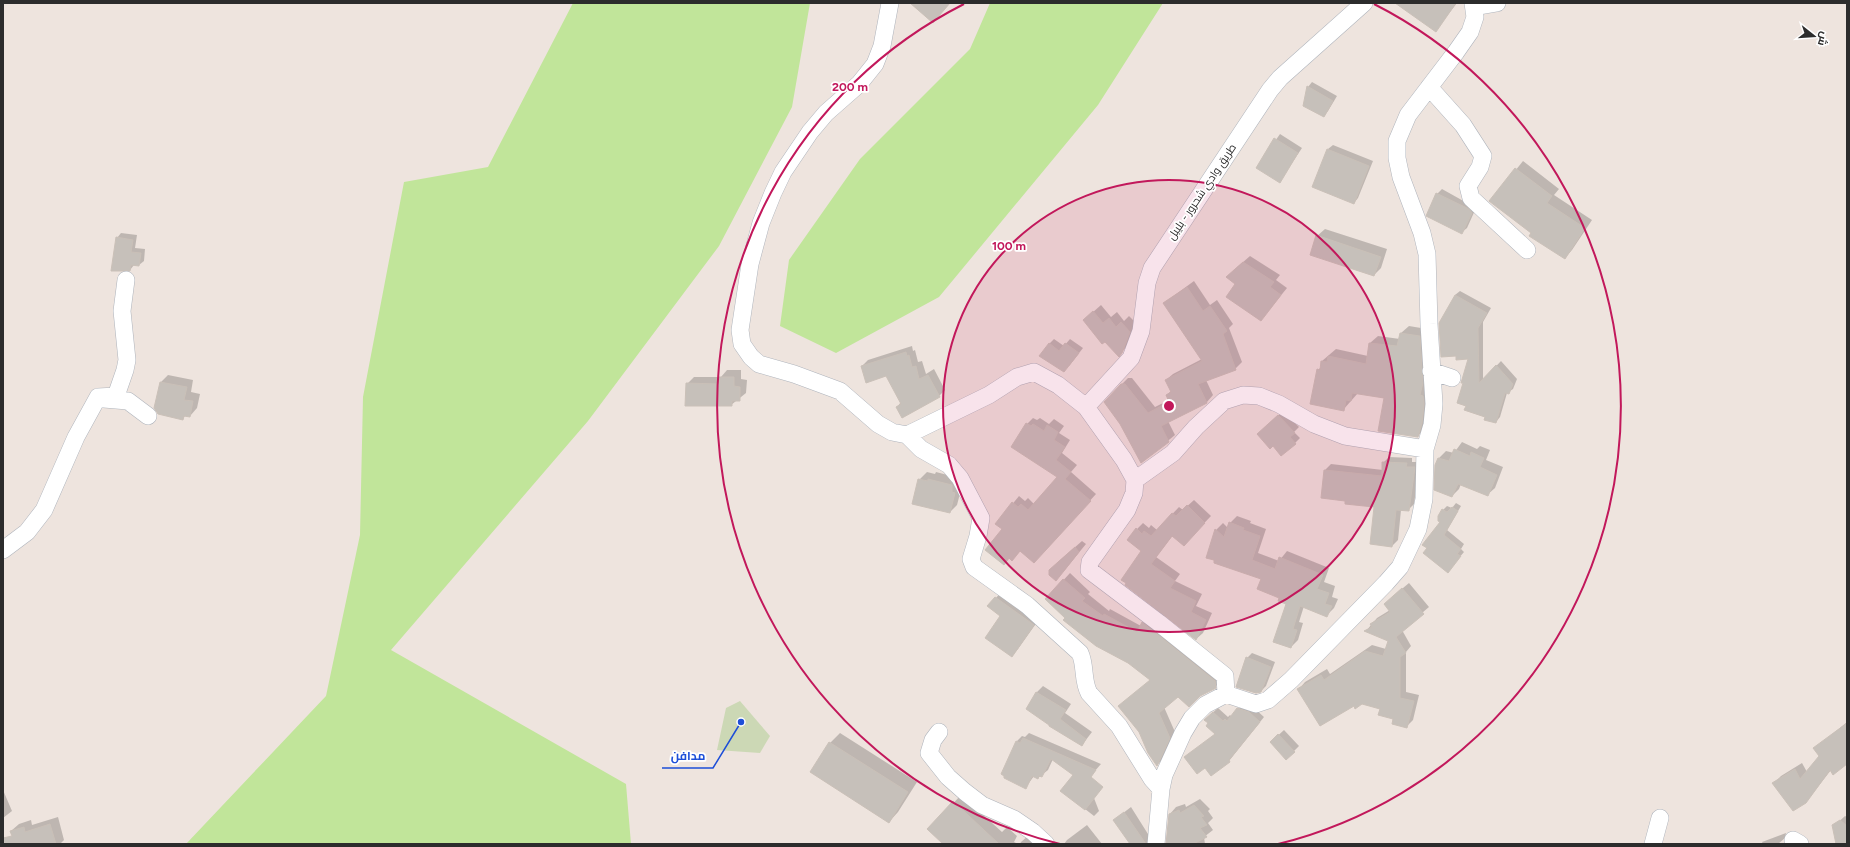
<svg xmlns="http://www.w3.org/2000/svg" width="1850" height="847" font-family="Figtree,Cairo,sans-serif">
	<rect width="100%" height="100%" fill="#eee4de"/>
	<path fill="#c1e59a" d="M573 3H810L792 107 719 246 588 421 391 650 626 784 631 844H186L326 696 360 535 363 397 404 182 488 167Z
		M990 3H1163L1098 105 939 297 836 353 780 326 789 260 860 159 970 49Z"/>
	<path fill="#ccd8b5" d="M740 701 770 736 760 753 717 750 726 708Z"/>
	<path fill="#0003" d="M1397 3H1457L1436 30Z
		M1312 82 1337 96 1328 111 1324 116 1308 87Z
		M1280 134 1302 148 1280 181 1257 167Z
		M1333 145 1373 161 1358 198 1354 203 1328 149Z
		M1523 161 1559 189 1554 195 1592 220 1572 250 1565 258 1491 201Z
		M1442 189 1476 208 1467 228 1462 232 1437 194Z
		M1325 229 1387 249 1381 268 1374 275 1317 236Z
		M121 233 137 235 135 248 145 249 144 261 139 265H134L130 270 117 238Z
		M1250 256 1280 275 1276 280 1287 288 1261 320 1234 270Z
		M1194 281 1210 305 1217 300 1233 324 1229 328 1242 362 1235 369 1206 380 1213 395 1207 402 1168 421 1175 435 1142 462 1122 384 1128 378H1132L1155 407 1169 400 1167 395 1171 391 1166 380 1173 374 1202 359 1164 303Z
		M1460 291 1491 308 1483 322V380L1501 361 1517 379 1513 389 1507 393 1500 417 1496 422 1467 405 1469 358 1455 295Z
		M1101 305 1111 317 1117 312 1124 321 1129 316 1137 324 1129 344 1119 355 1092 313Z
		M1409 326 1427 329 1425 428 1418 436 1385 398 1358 393 1343 410 1318 370 1321 367 1322 361 1336 349 1368 356 1370 343 1378 336 1400 339 1401 333Z
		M1054 339 1064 346 1070 339 1083 348 1069 366 1049 344Z
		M912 346 913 351 915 350 918 362 922 361 926 374 934 369 945 390 939 396 897 407 901 402 887 375 862 366 868 360Z
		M727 370H741V379L747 380 746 393 731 405 687 384 694 377H721Z
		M168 375 193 380 191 392 200 394 197 408 190 416 186 415 182 419 161 382Z
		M1283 411 1299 427 1294 432 1300 438 1295 443 1263 429Z
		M1033 418 1037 420 1040 418 1049 424 1054 419 1064 426 1059 433 1070 440 1062 453 1077 465 1071 472 1096 494 1041 555 1021 550 1012 560 1003 529 996 524 1019 496 1025 501 1028 498 1034 504 1058 477 1027 424Z
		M1462 442 1477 449 1480 446 1490 450 1486 460 1503 467 1495 488 1487 495 1461 484 1459 489 1452 496 1439 458 1446 451 1454 453Z
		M1389 457 1412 458V462H1420L1414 504 1408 510H1401L1398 540 1392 546 1375 506 1347 500 1325 470 1331 464 1383 470V463Z
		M927 472 935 474 936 472 959 478 962 486 957 505 950 512 919 480Z
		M1194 500 1211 516 1190 538 1173 535 1156 557 1180 574 1175 581 1202 594 1196 606 1212 613 1203 633 1196 639 1142 551 1137 529 1143 523 1149 528 1151 525 1157 530 1179 507 1183 510Z
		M1456 503 1461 506 1447 530 1464 544 1461 549 1464 552 1448 571 1441 522 1443 510 1447 506 1452 508Z
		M1237 516 1251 521 1250 523 1266 529 1258 553 1279 561 1287 551 1329 568 1324 582 1335 586 1332 597 1338 599 1334 608 1327 615 1304 606 1299 622 1303 623 1298 640 1291 647 1287 604 1262 578 1207 557 1216 530 1223 523 1228 528 1230 523Z
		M1082 541 1086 544 1063 572 1057 563Z
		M1070 573 1090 592 1088 594 1109 611 1110 609 1141 626 1148 617 1221 681 1215 687 1200 695 1178 696 1164 707 1175 732 1163 759 1157 765 1151 679 1067 617 1046 599Z
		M1409 583 1429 607 1402 630 1411 646 1406 652V692L1419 695 1413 720 1406 727 1381 708 1362 703 1354 705 1299 689 1305 682 1327 669 1330 674 1372 645 1386 649 1389 640 1366 631 1377 618 1390 610 1391 598Z
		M1002 591 1040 618 1018 649 1012 656 1001 616 989 606Z
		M1252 653 1275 662 1266 686 1261 691 1247 658Z
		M1043 686 1071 704 1065 713 1092 732 1082 745 1027 708 1037 692Z
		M1243 704 1254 708 1264 717 1229 761 1205 767 1186 757 1216 734 1210 723V715L1218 708 1228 717 1230 715 1232 717Z
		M1847 722V763L1831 770 1806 802 1774 783 1781 776 1802 763 1807 772 1821 756 1815 749Z
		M1284 730 1299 746 1286 759 1271 742Z
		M840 733 917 782 898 812 889 822 811 772 830 743Z
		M1029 733 1101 764 1087 780 1099 811 1094 816 1062 791 1074 775 1053 759 1048 770 1038 778 1034 776 1026 787 1016 742 1022 736 1025 737Z
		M3 790 12 811 3 818Z
		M961 795 1002 832 1007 827 1017 836 1014 842 1018 844H945L929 829Z
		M1200 799 1210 809 1208 811 1213 818 1208 823 1213 830 1204 837 1205 844H1167L1170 814 1176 807 1185 804 1186 807Z
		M1131 807 1153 842 1155 844H1131L1114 820Z
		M1845 816 1847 817V844H1835L1836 842 1834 826Z
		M58 817 64 840 60 844H15L11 831 19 824 31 820 32 825Z
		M1087 825 1102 844H1064L1067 840Z
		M1786 833 1785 838 1778 844H1763L1762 842Z
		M1029 835 1034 844H1020L1021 842Z"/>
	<path fill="#c6c0ba" stroke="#cac0b8" d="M910 3H950L933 23Z
		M1395 3H1456L1436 32Z
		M1307 86 1333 101 1324 117 1303 106Z
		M1274 138 1298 153 1280 183 1256 168Z
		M1327 149 1369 166 1354 204 1312 187Z
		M1515 168 1552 196 1547 203 1585 228 1565 259 1529 236 1531 233 1489 201Z
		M1436 193 1469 209 1472 213 1462 234 1426 216Z
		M1316 235 1381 257 1374 276 1310 255Z
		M116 237 133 240 131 252 141 253 139 266 131 265 130 271H111Z
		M1243 262 1274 282 1270 287 1281 295 1261 321 1226 297 1235 284 1226 277Z
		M1187 287 1203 311 1210 306 1227 331 1223 334 1236 370 1198 384 1207 403 1161 426 1169 442 1141 463 1120 424 1104 402 1121 384H1125L1148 413 1169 402 1166 395 1171 392 1165 380 1202 361 1163 303Z
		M1455 295 1487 313 1478 328 1479 383 1496 365 1513 384 1509 394 1505 393 1496 423 1484 420 1485 417 1464 410 1466 406 1457 403 1463 383H1461L1468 359 1456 360V356L1441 357 1439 323Z
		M1093 311 1103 323 1109 318 1116 327 1121 322 1130 332 1122 353 1119 357 1105 342 1102 344 1083 320Z
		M1400 333 1420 336 1423 383 1420 395 1423 396 1424 404 1422 423 1418 437 1378 431 1384 398 1352 393 1351 401 1346 400 1344 411 1310 404 1317 369 1320 370 1321 361 1327 362 1328 356 1366 364 1369 343 1397 346Z
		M1049 343 1059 351 1065 343 1079 353 1064 372 1039 356Z
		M906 352 907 356 909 355 912 367 916 366 919 379 928 375 940 397 902 418 896 407 901 404 886 376 866 383 861 366Z
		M719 377H734V386L740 387V401H732V406H685L686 383 719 384Z
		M160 382 187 387 184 400 193 401 190 417 184 416 183 420 158 414 154 408Z
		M1278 415 1295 433 1290 437 1296 444 1281 456 1273 446 1270 449 1257 434Z
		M1026 423 1031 426 1033 424 1044 431 1047 425 1058 432 1054 440 1065 447 1056 460 1071 472 1065 479 1091 501 1034 563 1020 551 1012 561 1009 558 1004 565 985 550 1002 529 995 524 1012 502 1018 507 1021 504 1028 510 1057 477 1011 447Z
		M1454 449 1470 456 1471 452 1484 458 1480 467 1497 475 1488 496 1458 484 1452 497 1434 490 1435 465 1438 458 1449 461Z
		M1382 462 1407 463 1406 467H1415L1409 511 1396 510 1392 547 1370 544 1374 507 1345 504V501L1321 498 1324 470 1382 476Z
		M918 479 928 481V479L952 485V492L955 493 950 513 912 504Z
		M1187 505 1205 523 1184 546 1172 536 1151 564 1175 581 1170 588 1196 601 1191 612 1206 620 1196 640 1125 585 1126 583 1121 580 1141 551 1127 540 1136 528 1142 534 1144 531 1151 536 1172 513 1176 516Z
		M1452 507 1458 511 1444 535 1461 549 1457 554 1461 556 1448 573 1423 553 1427 548 1422 545 1440 522 1438 521V516L1442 509 1447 512Z
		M1229 522 1244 528 1243 530 1260 536 1252 560 1275 569 1279 557 1323 575 1317 589 1329 593 1325 604 1332 606 1327 617 1300 606 1293 629 1297 630 1291 648 1273 642 1286 604 1278 601 1279 598 1257 589 1261 579 1214 563V560L1206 558 1215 529 1224 537Z
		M1075 547 1079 552 1056 581 1049 575V570Z
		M1063 579 1085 598 1082 601 1103 616 1104 614 1137 632 1142 622 1215 681 1216 688 1200 696 1189 707 1178 697 1159 713 1170 738 1157 766 1148 753 1139 732 1118 706 1150 680 1128 663 1096 646 1063 620 1065 618 1045 599Z
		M1402 588 1424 614 1396 637 1406 653 1400 657V698L1414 701 1407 728 1392 724 1393 719 1378 715 1380 709 1362 704 1355 709 1354 706 1320 726 1297 689 1321 675 1324 680 1365 651 1383 656 1388 641 1364 631 1372 627 1370 624 1390 612 1384 604Z
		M995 597 1034 625 1012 657 985 638 1000 616 987 606Z
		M1246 657 1271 667 1261 692 1256 693 1236 687Z
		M1036 692 1066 710 1060 719 1086 739 1082 746 1049 726V725L1026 709Z
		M1237 708 1249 712 1260 722 1229 760 1230 762 1211 776 1205 768 1197 774 1184 757 1215 734 1206 726 1208 723 1204 720 1213 712 1223 721 1225 719 1227 721Z
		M1847 723V764L1833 775 1830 770 1806 803 1793 811 1772 783 1795 769 1800 779 1819 756 1813 748Z
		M1278 734 1295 752 1286 760 1270 742Z
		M1023 738 1096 770 1091 777 1103 787 1085 810 1060 791 1073 775 1051 759 1042 777 1039 776 1038 779 1032 776 1026 789 1004 778V776L1001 774 1016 741 1020 743Z
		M829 742 908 792 889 823 810 772Z
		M953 801 999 844H943L927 829Z
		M1194 805 1204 816 1201 817 1207 825 1200 828 1207 837 1193 844H1166L1169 814 1179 810 1180 813Z
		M1124 812 1146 844H1130L1113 820Z
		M1840 820 1847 826V844H1836L1832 825Z
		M50 824 56 844H3V838L12 836 10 831 24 827 25 832Z"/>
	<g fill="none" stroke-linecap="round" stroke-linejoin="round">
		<defs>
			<path id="minor" d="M890 3 882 46 875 64 859 84 826 113 810 132 783 172 773 193 761 223 750 264 740 330 742 344 751 357 759 364 794 374 840 391 878 424 892 432 907 435 989 395 1017 377 1034 372 1058 385 1086 407 1124 460 1135 480 1134 493 1127 510 1090 562 1089 570 1159 623 1225 676 1226 694
				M1474 7 1497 3
				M1429 87 1463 125 1483 156 1480 167 1468 186 1471 198 1527 250
				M1431 371 1452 378
				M104 399 128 401 148 416
				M1086 407 1131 358 1141 331 1147 283 1152 268 1270 90 1280 78 1364 3
				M907 435 921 449 949 465 960 478 981 518 978 536 971 559 974 567 1027 605 1080 653C1086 666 1082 680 1089 693L1119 726 1152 779 1161 789
				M1135 480 1173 453 1196 427 1224 401 1243 395 1259 396 1279 404 1314 424 1345 436 1425 449
				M3 550 27 532 44 510 76 437 98 397 116 396 125 370 127 360 122 311 126 280
				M939 732 933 740 929 753 948 777 965 792 982 805 1014 819 1033 832 1046 844
				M1793 840 1800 844
				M1156 844 1161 789 1164 775 1183 733 1192 718 1205 705 1226 694 1256 704 1268 700 1291 680 1386 583 1400 567 1418 529 1424 499 1425 449 1432 425 1434 404 1429 324 1427 254 1422 233 1401 177 1397 158V141L1408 115 1456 52 1470 32 1475 17 1473 3
				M1653 844 1660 818"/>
		</defs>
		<use href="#minor" stroke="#afb4bc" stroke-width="18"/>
		<use href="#minor" stroke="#fff" stroke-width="17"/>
	</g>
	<circle cx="1169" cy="406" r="226" fill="#c2185b" fill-opacity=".12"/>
	<g fill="none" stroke="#c2185b" stroke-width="2">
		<circle cx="1169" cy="406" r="226"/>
		<path d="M1060 844A451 451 0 0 1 964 4M1374 4A451 451 0 0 1 1278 844"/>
	</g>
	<g text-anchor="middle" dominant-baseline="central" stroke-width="3.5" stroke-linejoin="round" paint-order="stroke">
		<g font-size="11" fill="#2c2c2c" stroke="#fff">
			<text transform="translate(1202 192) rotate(-56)">طريق وادي شحرور - بليبل</text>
		</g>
	</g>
	<circle cx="1169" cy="406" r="6" fill="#c2185b" stroke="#fff" stroke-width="2"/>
	<g font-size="12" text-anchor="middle" font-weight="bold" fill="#c2185b" stroke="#fff" stroke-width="3.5" stroke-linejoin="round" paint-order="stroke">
		<text x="850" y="91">200 m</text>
		<text x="1009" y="250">100 m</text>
	</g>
	<path fill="none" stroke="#1d4ed8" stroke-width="1.5" d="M741 722L713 768H662"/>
	<circle fill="#1d4ed8" stroke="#fff" stroke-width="1.5" cx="741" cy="722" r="4"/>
	<g font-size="12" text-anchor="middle" font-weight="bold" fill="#1d4ed8" stroke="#fff" stroke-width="3.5" stroke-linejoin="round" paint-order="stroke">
		<text x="688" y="760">مدافن</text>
	</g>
	<rect width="1850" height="847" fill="none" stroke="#2c2c2c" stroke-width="8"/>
	<g transform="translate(1814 36) rotate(107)" stroke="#ffffff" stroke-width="3" paint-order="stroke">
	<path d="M0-3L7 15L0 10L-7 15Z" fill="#2c2c2c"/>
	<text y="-6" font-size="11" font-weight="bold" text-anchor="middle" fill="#2c2c2c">ش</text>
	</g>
</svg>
